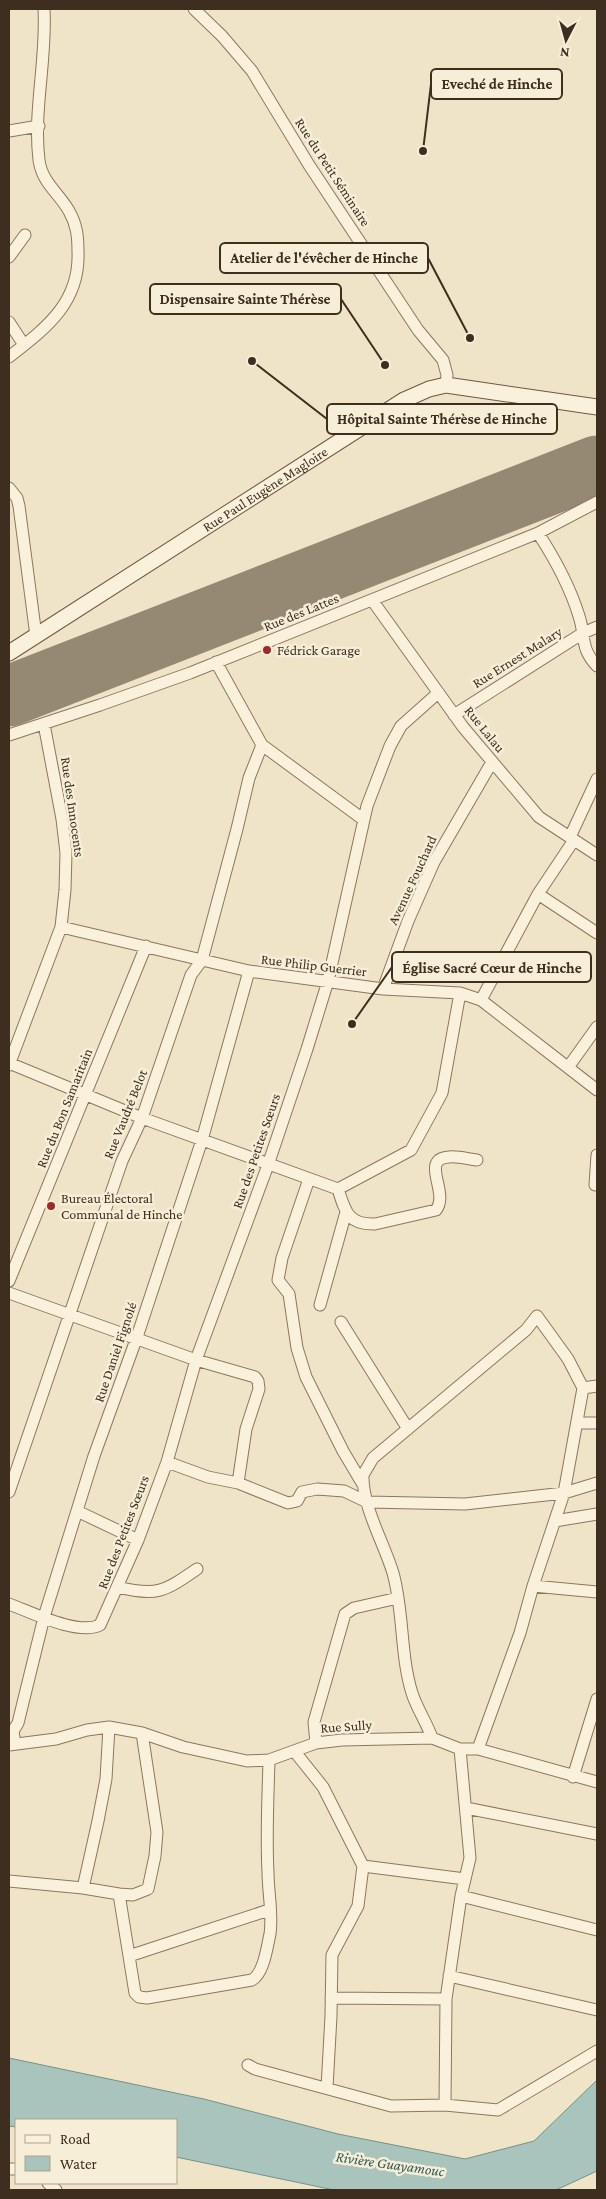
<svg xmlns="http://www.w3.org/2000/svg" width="606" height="2199" font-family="'Crimson Pro',serif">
	<rect width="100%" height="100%" fill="#f0e4c8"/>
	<path fill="#a9c4bc" stroke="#6f938a" d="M9 2058 204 2099 338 2134 465 2159 534 2141 597 2080V2171L556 2190H334L176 2157V2120H16V2127L9 2126Z"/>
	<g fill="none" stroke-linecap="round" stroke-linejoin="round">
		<path stroke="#968974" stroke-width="61" d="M9 696 597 466"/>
		<defs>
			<path id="street" d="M194 9 222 36 252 71 309 165 418 330 443 360 447 375 446 385
				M9 131 39 126
				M9 257 25 235
				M9 322 24 345
				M9 357C46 328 80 303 78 252 78 237 77 225 69 211 59 193 42 183 39 160 33 110 47 59 44 9
				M9 488 17 498 19 506 36 636
				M538 533C555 559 570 587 579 616 586 638 580 648 597 666
				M372 600 463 727 539 817 597 855
				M216 662 262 745 364 820
				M454 715 583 633 597 627
				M9 735 100 705 190 673 538 533 597 502
				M570 837 597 779
				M538 894 597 933
				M61 927 249 971 383 989 460 993 481 1000 597 1090
				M383 989 408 921 434 862 492 762
				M481 1000 538 894 574 840
				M9 1063 142 1118 338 1189 411 1150 442 1093 460 993
				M9 1065 61 927 65 890 66 853 62 819 44 724
				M569 1066 597 1027
				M309 1179 282 1258 278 1280 289 1294 297 1348 306 1377 343 1451 362 1483
				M595 1185 597 1155
				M338 1189C345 1211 348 1225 375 1224L436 1210C450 1193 419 1159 449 1157 458 1156 468 1159 477 1160
				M9 1281 146 946
				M9 1293 196 1360 255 1377 258 1381 259 1389 246 1429 238 1483 288 1503 297 1501 302 1492 317 1489 344 1491 367 1502 465 1504 564 1493 597 1483
				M320 1305 346 1212
				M341 1322 408 1429
				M577 1423H597
				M167 1462 208 1477 238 1483
				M9 1492 122 1161 142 1118 191 975 202 960 237 829 249 778 262 745
				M77 1511 138 1540
				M555 1521 597 1514
				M533 1586 597 1592
				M118 1587C157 1597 165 1591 197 1569
				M9 1604C31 1612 78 1636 100 1625L138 1540 167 1462 196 1360 268 1165 307 1049 328 981 367 806 390 746 401 726 438 693
				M432 1738C427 1723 417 1709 412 1693 400 1655 404 1612 393 1573 384 1543 362 1506 363 1475L373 1458 526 1330 537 1316 568 1359 583 1388 597 1386
				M316 1743 314 1722 345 1614 354 1608 398 1598
				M15 1744 13 1731 18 1723 44 1617 94 1456 137 1337 202 1140 249 971
				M9 1745 56 1739 87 1730 109 1727 142 1733 183 1747 247 1761 269 1760 316 1743 342 1740 432 1738 460 1749H478L597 1782
				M478 1749 520 1633 533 1586 564 1493 583 1388
				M295 1752 323 1787 363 1866 358 1906 332 1955 331 2016 327 2088
				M269 1760C268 1798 266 1835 268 1872 268 1892 273 1915 270 1934 267 1947 264 1973 252 1980L147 1998 139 1997 135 1993 129 1956 269 1910
				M573 1777 597 1699
				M466 1808 597 1834
				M363 1866 465 1879
				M9 1881 83 1888 119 1894 133 1895 148 1889 155 1856 157 1832 142 1733
				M83 1888 98 1821 106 1779 109 1727
				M119 1894 129 1956
				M461 1896 597 1930
				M449 1976 597 2010
				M331 1998 446 1999
				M248 2065 255 2069 391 2106 445 2105 498 2110 597 2051
				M445 2105 446 1999 461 1896 470 1858 460 1749
				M9 2169H16
				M48 2183 56 2190"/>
			<g id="secondary">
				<path id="s1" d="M9 653 404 400 429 389 446 385 597 407"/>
			</g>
		</defs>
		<use href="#street" stroke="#8d765c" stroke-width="13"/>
		<use href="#secondary" stroke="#6f573f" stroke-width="17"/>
		<use href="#street" stroke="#faf1dc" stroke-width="11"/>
		<use href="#secondary" stroke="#faf1dc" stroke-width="15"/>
	</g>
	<g fill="#9e2a2b" stroke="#f7eed8" stroke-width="2">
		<circle cx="267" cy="650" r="5"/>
		<circle cx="51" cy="1206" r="5"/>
	</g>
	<g text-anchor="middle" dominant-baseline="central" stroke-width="5" stroke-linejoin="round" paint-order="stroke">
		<g font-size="14" fill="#3d2e20" stroke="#f7eed8">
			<text transform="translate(333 172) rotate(57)">Rue du Petit Séminaire</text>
			<text stroke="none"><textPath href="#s1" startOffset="304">Rue Paul Eugène Magloire</textPath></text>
			<text transform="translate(301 612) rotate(-22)">Rue des Lattes</text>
			<text transform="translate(517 657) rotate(-32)">Rue Ernest Malary</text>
			<text transform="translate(485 729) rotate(51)">Rue Lalau</text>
			<text transform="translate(73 807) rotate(82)">Rue des Innocents</text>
			<text transform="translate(412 880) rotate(-65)">Avenue Fouchard</text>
			<text transform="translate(314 965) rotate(7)">Rue Philip Guerrier</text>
			<text transform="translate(64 1108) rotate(-68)">Rue du Bon Samaritain</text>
			<text transform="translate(125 1114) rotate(-68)">Rue Vaudré Belot</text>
			<text transform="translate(256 1151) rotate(-71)">Rue des Petites Sœurs</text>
			<text transform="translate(115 1352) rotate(-71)">Rue Daniel Fignolé</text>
			<text transform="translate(123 1532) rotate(-69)">Rue des Petites Sœurs</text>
			<text transform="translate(346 1726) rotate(-4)">Rue Sully</text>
		</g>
		<g font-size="14" fill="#3d2e20" stroke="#f7eed8" text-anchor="start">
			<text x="277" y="650">Fédrick Garage</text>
			<text x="61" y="1198">Bureau Électoral<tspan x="61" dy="16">Communal de Hinche</tspan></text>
		</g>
		<g font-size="15" font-style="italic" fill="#2f5d5a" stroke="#f7eed8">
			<text transform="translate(390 2164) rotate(8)">Rivière Guayamouc</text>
		</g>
	</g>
	<path fill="none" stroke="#3d2e20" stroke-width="2" d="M423 151L431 84M470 338L428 258M385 365L341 299M252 361L327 419M352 1024L392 967"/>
	<g fill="#3d2e20" stroke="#f7eed8" stroke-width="2">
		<circle cx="423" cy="151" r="5"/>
		<circle cx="470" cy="338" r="5"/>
		<circle cx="385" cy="365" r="5"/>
		<circle cx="252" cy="361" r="5"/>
		<circle cx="352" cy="1024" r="5"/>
	</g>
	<g fill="#f7eed8" stroke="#3d2e20" stroke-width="2">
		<rect x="431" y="69" width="131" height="30" rx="5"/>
		<rect x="220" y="243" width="208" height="30" rx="5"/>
		<rect x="150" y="284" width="191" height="30" rx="5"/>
		<rect x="327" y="404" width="230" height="30" rx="5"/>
		<rect x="392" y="952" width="199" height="30" rx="5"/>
	</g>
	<g font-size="15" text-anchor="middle" font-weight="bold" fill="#3d2e20">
		<text x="497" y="89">Eveché de Hinche</text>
		<text x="324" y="263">Atelier de l'évêcher de Hinche</text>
		<text x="245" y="304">Dispensaire Sainte Thérèse</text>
		<text x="442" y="424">Hôpital Sainte Thérèse de Hinche</text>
		<text x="492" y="973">Église Sacré Cœur de Hinche</text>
	</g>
	<rect width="606" height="2199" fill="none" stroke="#3d2e20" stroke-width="20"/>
	<rect x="15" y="2119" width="162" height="65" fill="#f7eed8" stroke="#ada18e"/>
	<rect x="25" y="2135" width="25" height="8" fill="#faf1dc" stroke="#ada18e"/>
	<text x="60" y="2144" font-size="15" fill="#3d2e20">Road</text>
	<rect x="25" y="2156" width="25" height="15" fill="#a9c4bc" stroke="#ada18e"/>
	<text x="60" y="2169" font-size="15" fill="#3d2e20">Water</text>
	<g transform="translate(566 40) rotate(186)" stroke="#f7eed8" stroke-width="4" paint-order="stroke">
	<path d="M0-4L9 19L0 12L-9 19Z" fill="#3d2e20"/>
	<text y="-8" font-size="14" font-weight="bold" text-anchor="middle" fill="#3d2e20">N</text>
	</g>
</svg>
